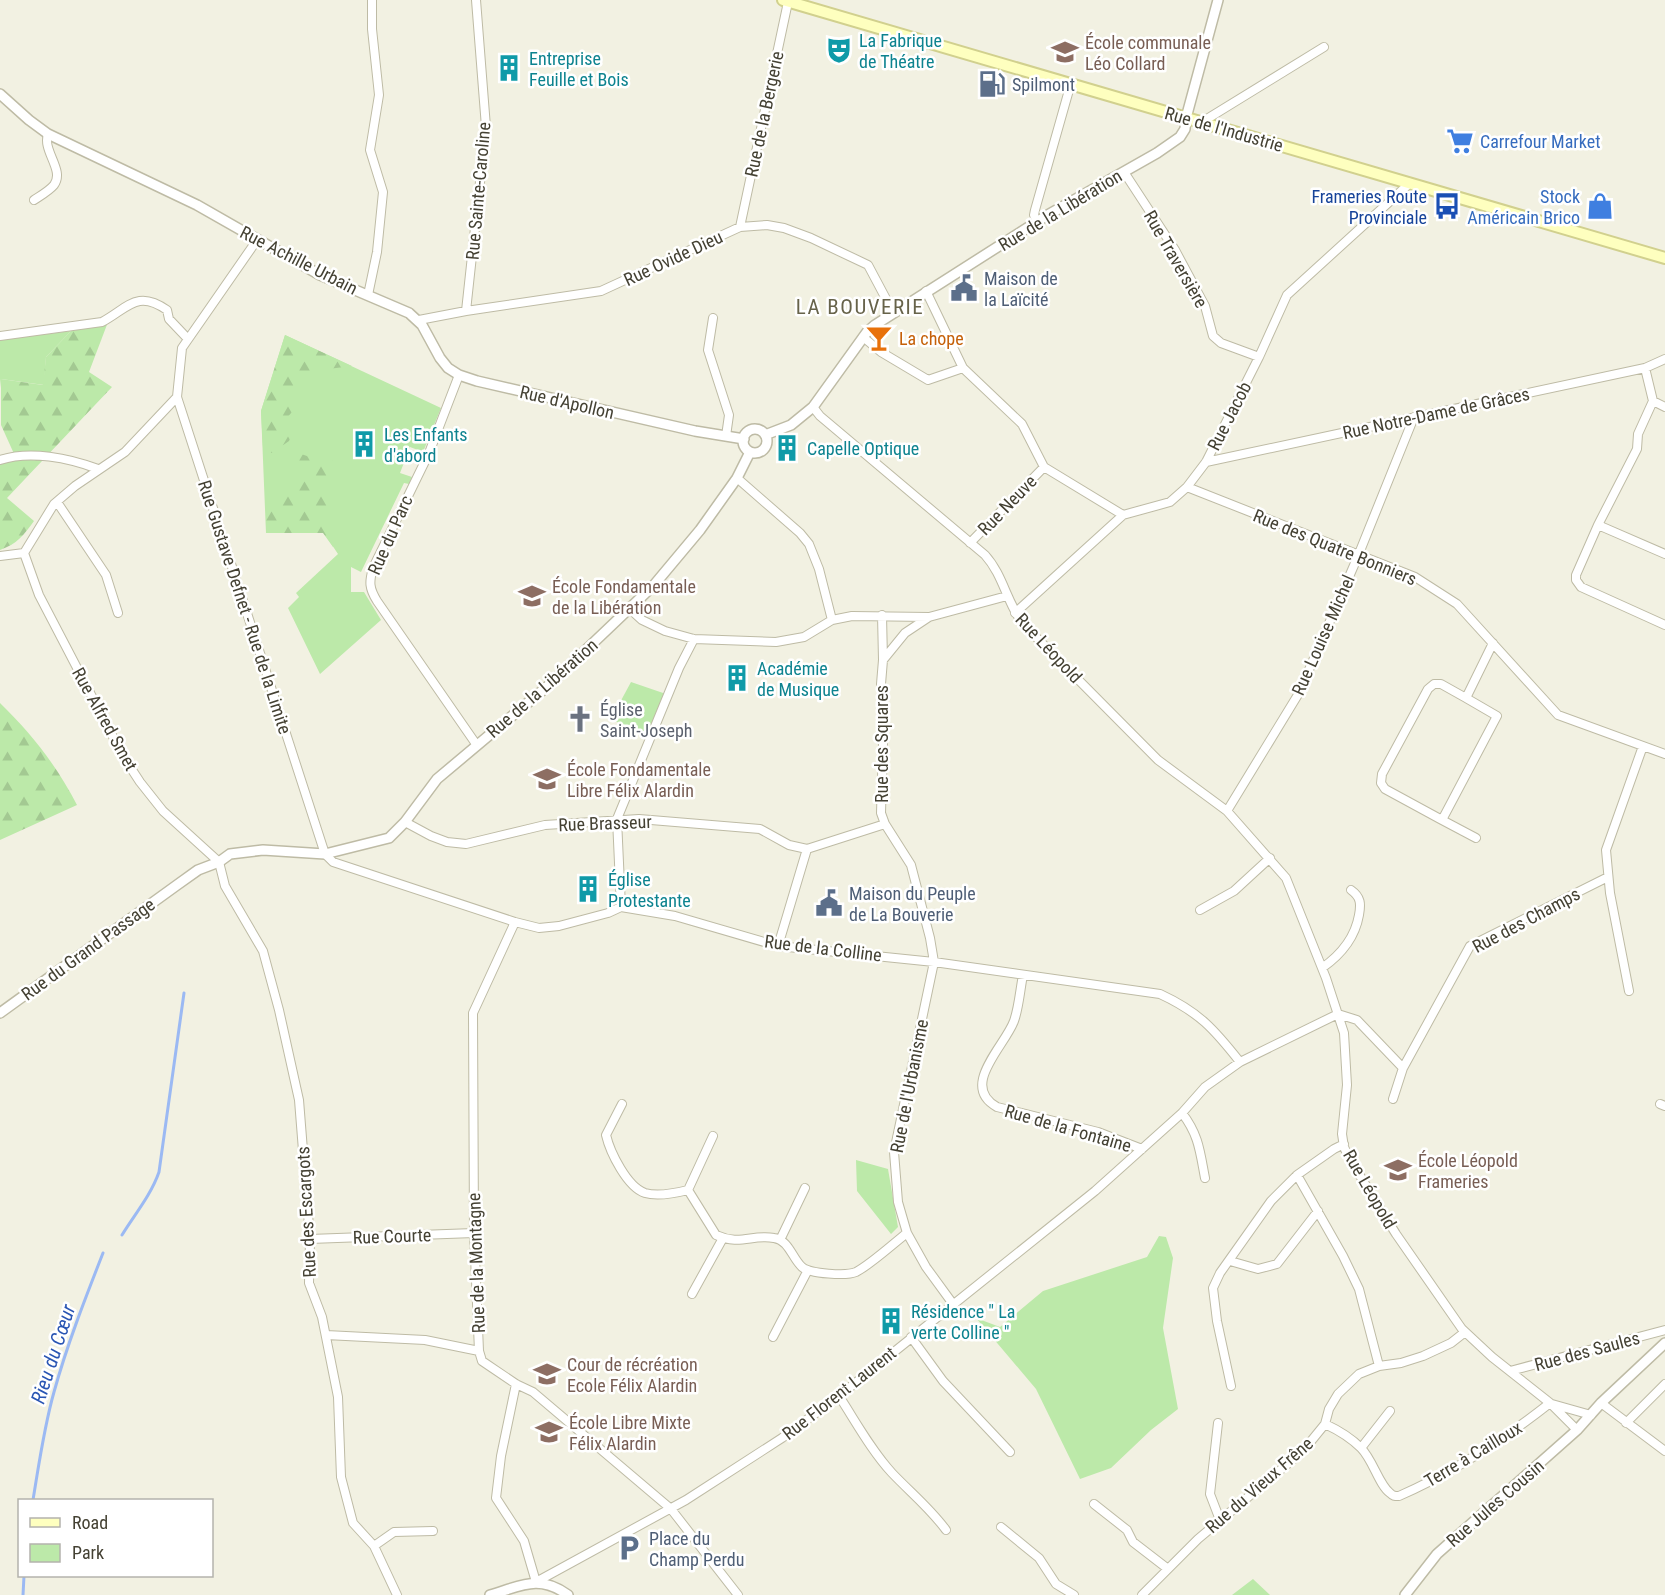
<svg xmlns="http://www.w3.org/2000/svg" width="1665" height="1595" font-family="'Roboto Condensed',sans-serif">
	<defs>
		<pattern id="forest-firs" width="22" height="20" patternUnits="userSpaceOnUse" patternTransform="scale(1.5)"><rect width="22" height="20" fill="#bce9a9"/><path d="M5 1l3.5 6h-7zM16 11l3.5 6h-7z" fill="#a3c992"/></pattern>
	</defs>
	<rect width="100%" height="100%" fill="#f2f1e2"/>
	<path fill="#bce9a9" d="M71 331 46 357 44 385 1 379 0 388V340Z
		M285 335 441 408 423 452 410 447 400 473 412 477 409 484 404 483 361 572 351 567V592H364L381 620 320 674 288 608 299 597 296 593 338 554 324 533H266L261 411Z
		M631 682 666 694 647 737 611 719Z
		M856 1160 888 1169 898 1227 891 1234 857 1191Z
		M1159 1236 1166 1237 1173 1258 1163 1328 1178 1409 1151 1430 1111 1468 1080 1479 1036 1389 976 1318 1000 1327 1043 1291 1147 1257Z
		M1253 1579 1270 1595H1232Z"/>
	<path fill="url(#forest-firs)" d="M108 322 89 372 112 387 7 498 34 521C24 535 17 544 0 550V460L15 456 1 425V379L43 385 46 357 71 331 89 328Z
		M285 335 352 366 304 372 301 375V384L297 386 293 396 295 399 289 407 292 412 285 420 293 432 289 441 279 448V450L272 453 263 448 261 411Z
		M292 452H295L310 457 321 452C333 456 331 458 334 466 336 469 338 472 338 475L325 500 327 505 335 511 329 522C337 528 340 540 333 547L323 533H266V498C288 496 300 493 299 468L291 462Z
		M0 703C31 733 57 766 77 805L0 840Z"/>
	<g fill="none" stroke-linecap="round" stroke-linejoin="round">
		<path stroke="#9bb9f3" stroke-width="3" d="M122 1235C135 1214 151 1195 159 1172L184 993
			M33 1500C39 1464 44 1427 54 1392 67 1345 85 1299 103 1253
			M23 1595 24 1576"/>
		<defs>
			<path id="minor" d="M1202 122 1324 47
				M1124 172 1175 250 1205 306 1213 336 1221 343 1259 357
				M34 200C40 196 49 191 54 185 65 170 42 151 48 134
				M1037 222 1034 215 1035 210 1071 83
				M740 227 788 2
				M257 240 182 348 177 397 325 854 333 862 515 922 539 928 559 926 608 913 621 907 675 916 778 946 934 962 1160 994C1199 1012 1214 1029 1240 1062
				M926 291 963 368 1022 424 1044 467 1123 515
				M368 295 377 252 383 192 370 150 379 95 372 29V0
				M466 311 486 127 476 0
				M713 318 708 350 729 415 726 436
				M419 320 466 311 601 291 740 227 767 225 784 228 811 238 868 265 893 312
				M0 336 102 322C128 308 137 289 167 310L169 319 188 339
				M863 337 881 352 928 380 963 368
				M1645 368 1653 401 1638 434 1637 449 1598 525 1576 575V580L1581 587 1665 625
				M459 375 429 453 373 568C369 582 369 588 377 601L476 744
				M1653 401 1665 407
				M813 407 820 416 985 555C1004 576 1007 605 1025 626L1158 760 1227 811 1286 878 1326 978 1344 1033 1347 1085 1342 1134 1344 1147 1349 1158 1396 1234 1462 1329 1492 1357 1550 1403 1577 1430
				M0 460C30 450 69 458 98 469
				M1206 462 1645 368 1665 359
				M737 478 800 533 809 544 819 569 832 620
				M1187 487 1415 577 1457 604 1558 715 1665 754
				M57 502 106 575 118 613
				M1598 525 1665 554
				M970 543 1044 467
				M24 553 39 595 123 756 140 782 163 811 219 862 225 886 263 951 279 1010 299 1100 310 1239 309 1283 322 1317 338 1397 341 1477 353 1523 374 1546 397 1595
				M24 553 54 504 75 486 125 452 177 397
				M0 556 24 553
				M630 609 642 620 665 631 694 639 776 642 804 637 832 620 852 616 929 617
				M1015 613 1123 515 1170 502 1187 487 1206 462 1259 357 1287 295 1410 183
				M882 615 883 660
				M1466 698 1441 684H1434L1428 689 1382 774 1381 783 1385 789 1442 820 1497 716 1466 698 1493 643
				M1227 811 1299 693 1358 556 1414 417
				M1442 820 1476 838
				M405 822 431 836 447 842 466 844 545 825 639 819 760 829 789 845 807 849
				M807 849 885 824
				M621 907 617 819 679 668 694 639
				M1200 910 1234 891 1270 858
				M515 922 473 1013 474 1233 479 1351 482 1361 516 1384 533 1392 671 1509 738 1595
				M778 946 807 849
				M1322 968C1342 954 1355 938 1359 915 1361 904 1361 897 1351 890
				M1023 975C1020 990 1019 1007 1014 1021 1005 1046 959 1086 997 1107L1098 1132 1142 1149
				M1629 991 1610 893 1606 850 1643 746
				M1338 1014 1357 1020 1403 1068 1393 1099
				M1403 1068 1470 946 1608 877
				M622 1104 606 1135C610 1152 627 1187 645 1193 658 1197 676 1193 688 1190L716 1235C740 1246 752 1234 774 1238 789 1240 792 1258 802 1267 810 1274 847 1276 856 1272 870 1265 894 1243 907 1233
				M1660 1104 1665 1106
				M1182 1113C1199 1135 1200 1152 1205 1178
				M1297 1175 1343 1256 1359 1289 1379 1366
				M688 1190 713 1136
				M310 1239 474 1233
				M780 1240 805 1188
				M1230 1261 1258 1269 1277 1264 1318 1211
				M692 1294 723 1238
				M953 1304 926 1267 907 1233 898 1202 894 1152 934 962 930 938 911 865 885 824 881 813 884 708 881 684 883 660 905 633 929 617 1007 596
				M326 1335 425 1340 479 1351
				M773 1337 808 1270
				M911 1337 943 1381 1010 1452
				M1510 1371 1665 1330
				M516 1384 501 1456 496 1498 524 1541 536 1582 686 1500 782 1438 839 1396 1095 1191 1182 1113 1205 1087 1240 1062 1338 1014
				M1231 1386 1217 1321 1213 1288 1220 1273 1271 1201 1297 1175 1334 1149 1344 1144
				M839 1396C856 1422 871 1450 892 1473 910 1492 930 1508 946 1530
				M1601 1403 1665 1451
				M1552 1404 1591 1415
				M1218 1423 1210 1494 1220 1520
				M1626 1423 1665 1384
				M1325 1424C1338 1430 1351 1438 1361 1448 1373 1460 1379 1485 1390 1493 1393 1496 1394 1496 1399 1496 1454 1472 1503 1440 1550 1403
				M1361 1448 1390 1411
				M1094 1504 1127 1530 1133 1542 1168 1569
				M1001 1527 1039 1558 1056 1584 1074 1595
				M374 1546 394 1532 433 1531
				M1142 1595 1198 1539 1303 1451 1325 1424 1329 1409 1338 1394 1359 1374 1379 1366 1401 1363 1423 1356 1451 1343 1465 1332"/>
			<path id="tertiary" d="M0 94 29 120 48 134 197 205 320 275 409 313 422 325 440 358 448 368 459 375 477 381 695 431 744 439
				M743 441a12 12 0 1 1 24 0a12 12 0 1 1-24 0Z
				M765 435 791 425 813 407 867 332 875 325 1046 216 1157 153 1180 137 1185 129 1186 118 1218 0
				M0 1013 177 885 198 870 219 862 230 854 263 850 325 854 389 838 405 822 437 779 549 685 654 585 700 530 737 478 750 452
				M490 1595C521 1586 539 1574 568 1595
				M1405 1595 1437 1554 1577 1430 1601 1403 1665 1343"/>
			<path id="secondary" d="M783 0 1665 258"/>
		</defs>
		<use href="#minor" stroke="#bebba5" stroke-width="10"/>
		<use href="#tertiary" stroke="#bebba5" stroke-width="12"/>
		<use href="#secondary" stroke="#d1d08e" stroke-width="14"/>
		<use href="#minor" stroke="#fff" stroke-width="8"/>
		<use href="#tertiary" stroke="#fff" stroke-width="9"/>
		<use href="#secondary" stroke="#feffbf" stroke-width="10"/>
	</g>
	<defs>
		<symbol id="theatre-bare" viewBox="-9 -9 18 18"><path d="M-5-5.5Q0-4 5-5.5V0Q5 5 0 6Q-5 5-5 0ZM-3.3-2.5H-1v1.5H-3.3ZM1-2.5H3.3v1.5H1ZM-2.8 1Q0 5.5 2.8 1Z" fill="#0f9aa8" stroke="#fff" stroke-width="2.5" paint-order="stroke"/></symbol>
		<symbol id="school-bare" viewBox="-9 -9 18 18"><path d="M0-5L7-2L0 1L-7-2ZM-4 1L0 2.5L4 1V4Q0 6-4 4Z" fill="#8d6e63" stroke="#fff" stroke-width="2.5" paint-order="stroke"/></symbol>
		<symbol id="building-bare" viewBox="-9 -9 18 18"><path d="M-4-6H4V6H1V3H-1V6H-4ZM-2.5-4.3h1.7v1.8h-1.7ZM.8-4.3h1.7v1.8H.8ZM-2.5-1h1.7V.8h-1.7ZM.8-1h1.7V.8H.8Z" fill="#0f9aa8" stroke="#fff" stroke-width="2.5" paint-order="stroke"/></symbol>
		<symbol id="fuel-bare" viewBox="-9 -9 18 18"><path d="M-5.5-6h7V0h2V4h1.3V-2.5L3-4.5l.8-.8L6-3V5H2.5V1h-1V6h-7ZM-4.2-4.7v3.2H.2V-4.7Z" fill="#5c6f8a" stroke="#fff" stroke-width="2.5" paint-order="stroke"/></symbol>
		<symbol id="supermarket-bare" viewBox="-9 -9 18 18"><path d="M-6-5.5h2.5l.6 2H6L4.5 2H-2.5L-4.4-4H-6ZM-1.5 3.2a1.3 1.3 0 1 0 .1 0ZM3 3.2a1.3 1.3 0 1 0 .1 0Z" fill="#3f7fe0" stroke="#fff" stroke-width="2.5" paint-order="stroke"/></symbol>
		<symbol id="bus-bare" viewBox="-9 -9 18 18"><path d="M-5-6H5V4H4V6H2V4H-2V6H-4V4H-5ZM-3.5-4V0h7V-4ZM-3.5 1.2v1.5H-2V1.2ZM2 1.2v1.5H3.5V1.2Z" fill="#1a4fb4" stroke="#fff" stroke-width="2.5" paint-order="stroke"/></symbol>
		<symbol id="shop-bare" viewBox="-9 -9 18 18"><path d="M-5-2.5h2.3a2.7 3.5 0 0 1 5.4 0H5L5.5 6h-11ZM-1.5-2.5h3a1.5 2.3 0 0 0-3 0Z" fill="#3f7fe0" stroke="#fff" stroke-width="2.5" paint-order="stroke"/></symbol>
		<symbol id="civic-bare" viewBox="-9 -9 18 18"><path d="M-.6-6.5H3V-4.5H.6V-3L4-1V1h2V6H-6V1h2V-1L-.6-3ZM-1.2 2.5V6h2.4V2.5Z" fill="#5c6f8a" stroke="#fff" stroke-width="2.5" paint-order="stroke"/></symbol>
		<symbol id="bar-bare" viewBox="-9 -9 18 18"><path d="M-6-5H6L.8 .8V4.5H3.5V6h-7V4.5H-.8V.8Z" fill="#e8710a" stroke="#fff" stroke-width="2.5" paint-order="stroke"/></symbol>
		<symbol id="church-bare" viewBox="-9 -9 18 18"><path d="M-1.2-6h2.4v3.5h3.3v2.4h-3.3V6h-2.4V-.1h-3.3v-2.4h3.3Z" fill="#6b7280" stroke="#fff" stroke-width="2.5" paint-order="stroke"/></symbol>
		<symbol id="parking-bare" viewBox="-9 -9 18 18"><path d="M-3.5-5.5H1a3.5 3.5 0 0 1 0 7H-1V5.5H-3.5ZM-1-3.4V-.6H.8a1.4 1.4 0 0 0 0-2.8Z" fill="#5c6f8a" stroke="#fff" stroke-width="2.5" paint-order="stroke"/></symbol>
	</defs>
	<g fill-rule="evenodd">
		<use href="#theatre-bare" x="820" y="31" width="38" height="38"/>
		<use href="#school-bare" x="1046" y="33" width="38" height="38"/>
		<use href="#building-bare" x="490" y="49" width="38" height="38"/>
		<use href="#fuel-bare" x="973" y="65" width="38" height="38"/>
		<use href="#supermarket-bare" x="1441" y="122" width="38" height="38"/>
		<use href="#bus-bare" x="1428" y="187" width="38" height="38"/>
		<use href="#shop-bare" x="1581" y="187" width="38" height="38"/>
		<use href="#civic-bare" x="945" y="269" width="38" height="38"/>
		<use href="#bar-bare" x="860" y="319" width="38" height="38"/>
		<use href="#building-bare" x="345" y="425" width="38" height="38"/>
		<use href="#building-bare" x="768" y="429" width="38" height="38"/>
		<use href="#school-bare" x="513" y="577" width="38" height="38"/>
		<use href="#building-bare" x="718" y="659" width="38" height="38"/>
		<use href="#church-bare" x="561" y="700" width="38" height="38"/>
		<use href="#school-bare" x="528" y="760" width="38" height="38"/>
		<use href="#building-bare" x="569" y="870" width="38" height="38"/>
		<use href="#civic-bare" x="810" y="884" width="38" height="38"/>
		<use href="#school-bare" x="1379" y="1151" width="38" height="38"/>
		<use href="#building-bare" x="872" y="1302" width="38" height="38"/>
		<use href="#school-bare" x="528" y="1355" width="38" height="38"/>
		<use href="#school-bare" x="530" y="1413" width="38" height="38"/>
		<use href="#parking-bare" x="610" y="1529" width="38" height="38"/>
	</g>
	<g text-anchor="middle" dominant-baseline="central" stroke-width="5" stroke-linejoin="round" paint-order="stroke">
		<g font-size="18" fill="#0d838f" stroke="#fff" text-anchor="start">
			<text x="859" y="40">La Fabrique<tspan x="859" dy="21">de Théatre</tspan></text>
			<text x="529" y="58">Entreprise<tspan x="529" dy="21">Feuille et Bois</tspan></text>
			<text x="384" y="434">Les Enfants<tspan x="384" dy="21">d'abord</tspan></text>
			<text x="807" y="448">Capelle Optique</text>
			<text x="757" y="668">Académie<tspan x="757" dy="21">de Musique</tspan></text>
			<text x="608" y="879">Église<tspan x="608" dy="21">Protestante</tspan></text>
			<text x="911" y="1311">Résidence " La<tspan x="911" dy="21">verte Colline "</tspan></text>
		</g>
		<g font-size="18" fill="#785e54" stroke="#fff" text-anchor="start">
			<text x="1085" y="42">École communale<tspan x="1085" dy="21">Léo Collard</tspan></text>
			<text x="552" y="586">École Fondamentale<tspan x="552" dy="21">de la Libération</tspan></text>
			<text x="567" y="769">École Fondamentale<tspan x="567" dy="21">Libre Félix Alardin</tspan></text>
			<text x="1418" y="1160">École Léopold<tspan x="1418" dy="21">Frameries</tspan></text>
			<text x="567" y="1364">Cour de récréation<tspan x="567" dy="21">Ecole Félix Alardin</tspan></text>
			<text x="569" y="1422">École Libre Mixte<tspan x="569" dy="21">Félix Alardin</tspan></text>
		</g>
		<g font-size="18" fill="#4e5e75" stroke="#fff" text-anchor="start">
			<text x="1012" y="84">Spilmont</text>
			<text x="984" y="278">Maison de<tspan x="984" dy="21">la Laïcité</tspan></text>
			<text x="849" y="893">Maison du Peuple<tspan x="849" dy="21">de La Bouverie</tspan></text>
			<text x="649" y="1538">Place du<tspan x="649" dy="21">Champ Perdu</tspan></text>
		</g>
		<g font-size="18" fill="#444133" stroke="#fff">
			<text transform="translate(764 114) rotate(-78)">Rue de la Bergerie</text>
			<text transform="translate(1224 129) rotate(16)">Rue de l'Industrie</text>
			<text transform="translate(478 191) rotate(-85)">Rue Sainte-Caroline</text>
			<text transform="translate(1060 210) rotate(-31)">Rue de la Libération</text>
			<text transform="translate(673 258) rotate(-25)">Rue Ovide Dieu</text>
			<text transform="translate(1176 259) rotate(60)">Rue Traversière</text>
			<text transform="translate(299 260) rotate(27)">Rue Achille Urbain</text>
			<text transform="translate(567 402) rotate(13)">Rue d'Apollon</text>
			<text transform="translate(1436 413) rotate(-12)">Rue Notre-Dame de Grâces</text>
			<text transform="translate(1229 416) rotate(-63)">Rue Jacob</text>
			<text transform="translate(1007 505) rotate(-46)">Rue Neuve</text>
			<text transform="translate(390 535) rotate(-66)">Rue du Parc</text>
			<text transform="translate(1335 547) rotate(22)">Rue des Quatre Bonniers</text>
			<text transform="translate(245 607) rotate(72)">Rue Gustave Defnet - Rue de la Limite</text>
			<text transform="translate(1323 635) rotate(-66)">Rue Louise Michel</text>
			<text transform="translate(1049 648) rotate(47)">Rue Léopold</text>
			<text transform="translate(542 688) rotate(-41)">Rue de la Libération</text>
			<text transform="translate(105 719) rotate(61)">Rue Alfred Smet</text>
			<text transform="translate(881 744) rotate(-90)">Rue des Squares</text>
			<text transform="translate(605 823) rotate(-2)">Rue Brasseur</text>
			<text transform="translate(1526 920) rotate(-28)">Rue des Champs</text>
			<text transform="translate(823 948) rotate(7)">Rue de la Colline</text>
			<text transform="translate(88 949) rotate(-36)">Rue du Grand Passage</text>
			<text transform="translate(909 1086) rotate(-79)">Rue de l'Urbanisme</text>
			<text transform="translate(1068 1128) rotate(16)">Rue de la Fontaine</text>
			<text transform="translate(1370 1189) rotate(60)">Rue Léopold</text>
			<text transform="translate(306 1212) rotate(-93)">Rue des Escargots</text>
			<text transform="translate(392 1236) rotate(-2)">Rue Courte</text>
			<text transform="translate(476 1263) rotate(-92)">Rue de la Montagne</text>
			<text transform="translate(1587 1351) rotate(-15)">Rue des Saules</text>
			<text transform="translate(839 1393) rotate(-38)">Rue Florent Laurent</text>
			<text transform="translate(1473 1454) rotate(-31)">Terre à Cailloux</text>
			<text transform="translate(1259 1485) rotate(-41)">Rue du Vieux Frêne</text>
			<text transform="translate(1495 1503) rotate(-41)">Rue Jules Cousin</text>
		</g>
		<g font-size="18" fill="#366cbe" stroke="#fff" text-anchor="start">
			<text x="1480" y="141">Carrefour Market</text>
			<text x="1580" y="196" text-anchor="end">Stock<tspan x="1580" dy="21">Américain Brico</tspan></text>
		</g>
		<g font-size="18" fill="#164399" stroke="#fff" text-anchor="end">
			<text x="1427" y="196">Frameries Route<tspan x="1427" dy="21">Provinciale</tspan></text>
		</g>
		<g font-size="18" fill="#c56008" stroke="#fff" text-anchor="start">
			<text x="899" y="338">La chope</text>
		</g>
		<g font-size="18" fill="#5b616d" stroke="#fff" text-anchor="start">
			<text x="600" y="709">Église<tspan x="600" dy="21">Saint-Joseph</tspan></text>
		</g>
		<g font-size="20" font-style="italic" fill="#2955b3" stroke="#fff">
			<text transform="translate(53 1354) rotate(-72)">Rieu du Cœur</text>
		</g>
		<g font-size="21" letter-spacing="1.5" fill="#67634a" stroke="#fff">
			<text x="860" y="307">LA BOUVERIE</text>
		</g>
	</g>
	<rect x="18" y="1499" width="195" height="78" fill="#ffffff" stroke="#b4b3ad" stroke-width="1.5"/>
	<rect x="30" y="1518" width="30" height="9" fill="#feffbf" stroke="#b4b3ad" stroke-width="1.5"/>
	<text x="72" y="1529" font-size="18" fill="#444133">Road</text>
	<rect x="30" y="1544" width="30" height="18" fill="#bce9a9" stroke="#b4b3ad" stroke-width="1.5"/>
	<text x="72" y="1559" font-size="18" fill="#444133">Park</text>
</svg>
